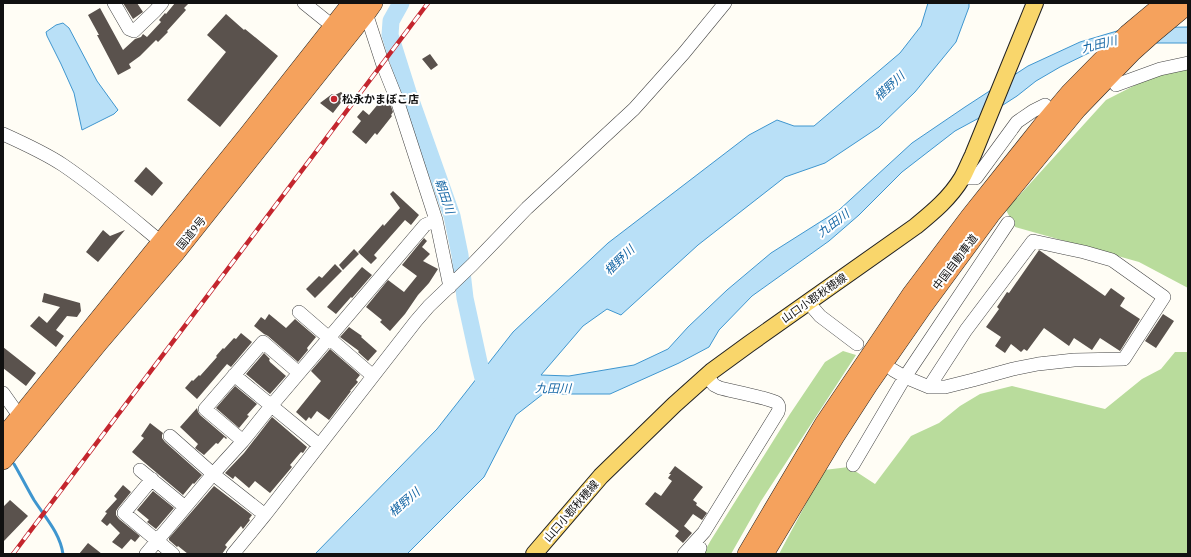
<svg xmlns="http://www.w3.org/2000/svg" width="1191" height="557" font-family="'PT Serif','Noto Sans JP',serif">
	<rect width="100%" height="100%" fill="#fffdf5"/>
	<path fill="#b9dc9c" d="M1188 67V288L1139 262 1015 227 1006 210 1106 100 1159 73Z
		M843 351 856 355 761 501 731 554H703L711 540 790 414 825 362Z
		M1175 352H1188V554H779L824 470 849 467 875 484 911 436 939 423 960 406 980 394 1012 386 1105 409 1142 379 1161 369Z"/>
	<path fill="#b9e0f7" stroke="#3f96cf" d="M928 3H969V7L956 42 915 92 879 127 825 163 785 177 698 245 621 315 607 309 583 326 541 375 569 376 634 365 668 349 688 327 727 290 771 253 839 210 912 143 965 107 1028 66 1080 42 1127 28 1188 27V43H1136L1095 50 1060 67 1036 81 1017 96 1003 105 955 131 902 172 859 215 829 241 752 296 719 330 709 347 679 363 610 394H543L516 415 484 477 407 554H315L437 429 513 332 608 243 749 135 777 120 794 126H814L900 53 921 26Z
		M63 23 69 28 97 81 118 110 114 114 82 130 74 93 61 64 47 36 46 32 56 25Z"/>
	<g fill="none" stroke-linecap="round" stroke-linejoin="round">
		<path stroke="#3f96cf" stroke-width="3" d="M14 464C21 476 27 488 34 500 45 517 60 533 63 554"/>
		<path stroke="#b9e0f7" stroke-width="17" d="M401 3 391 21 390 35 408 92 452 216 460 255 465 298 479 362 487 394"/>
	</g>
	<path fill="#5a524d" d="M123 3H137L143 12 133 19Z
		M175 3H189L184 8 186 10 167 31 168 32 158 42 156 40 140 56 129 64 131 68 118 75 97 35H99L88 15 100 8 123 50 135 39 141 37 143 34 147 37 161 22 159 20 165 13 166 14Z
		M226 14 244 30 245 29 278 56 220 127 187 100 226 52 207 35Z
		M430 54 438 65 431 70 422 59Z
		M341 92 346 96 333 113 320 103 332 94 335 95Z
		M384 97 389 100 393 112 391 115 392 116 377 135 375 133 366 144 352 132 361 121 357 117 363 110 369 115Z
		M146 167 163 183 152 196 134 181Z
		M393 191 419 215 411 225 405 220 374 255 377 258 371 264 358 252 383 224 384 226 400 208 390 194Z
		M103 230 110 236 125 230 98 262 86 252Z
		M424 238 427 241 422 247 430 254 423 261 438 269 429 283 418 295 405 314 390 331 380 322 382 320 366 307 388 280 404 292 417 276 402 265Z
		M354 249 359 254 343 270 339 265Z
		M1039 250 1105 296 1111 288 1125 298 1120 306 1140 319 1120 351 1100 338 1092 350 1074 338 1069 346 1044 328 1027 351 1024 349 1021 352 1011 344 1005 353 995 346 1001 337 986 327 999 309 997 307 1007 292 1009 293Z
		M335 264 342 271 315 298 306 289 319 276 322 278Z
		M362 267 372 275 352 298 351 297 336 314 327 307Z
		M44 293 80 303 81 311 77 317 67 316 56 330 64 336 56 347 30 326 39 316 47 323 60 307 42 302Z
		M269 314 286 328 295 319 316 337 307 348 308 350 298 362 268 336 264 334 254 326 261 317 265 320Z
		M1163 314 1174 321 1156 348 1145 341Z
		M349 327 362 336 361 337 377 351 368 361 358 352 359 351 340 337Z
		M241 333 252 342 231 367 227 364 197 399 185 388 192 380 193 381 199 375 200 376 217 357 216 356 223 348 224 349 234 338 236 339Z
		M3 347 36 373 26 386 3 368Z
		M330 349 360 375 356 380 358 382 350 391H351L329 420 317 411 311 419 309 417 306 421 296 412 321 381 311 371Z
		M264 353 270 359 269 360 270 362 286 376 270 394 246 374Z
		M235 386 257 404 247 415 249 416 239 428 216 408Z
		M197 408 198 412 200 415 227 438 226 439 224 437 218 444 216 443 204 455 195 448 198 444 180 427Z
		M272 417 307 447 303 453 301 452 290 465 292 467 270 493 255 481 249 488 235 476 233 479 225 473 244 453Z
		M150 423 163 433 162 435V438L165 442 202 475 194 484 193 483 183 495 132 452 144 438 141 436Z
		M675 466 703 487 693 500 697 503 696 505 707 513 702 520 693 514 684 526 692 533 683 543 675 536 679 531 645 504 655 492 661 496 672 481 668 478 671 474H669Z
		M123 485 131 492 118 508 116 511V515L119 519 140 536 135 542 131 539 122 549 112 542 120 533 110 523 107 526 101 521 107 513 105 512 117 499 114 496Z
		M214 486 252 515 249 519 250 520 243 529 241 526 225 545 227 547 222 554H188L178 546 177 547 169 540V538Z
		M153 491 174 508 156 529 147 522 149 520 137 510Z
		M10 500 28 516 3 542V507Z
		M88 543 102 554H79Z"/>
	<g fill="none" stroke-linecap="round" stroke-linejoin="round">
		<defs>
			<path id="minor" d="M114 3 129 29 134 31 155 11 162 3
				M304 3 340 32
				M366 13 383 65 397 100 436 220 450 287
				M1116 85 1160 69 1188 63
				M3 134C23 143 45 153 63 165 100 190 133 219 167 247
				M962 178H976L1017 122 1033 111 1045 105
				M808 302 820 316 857 344
				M299 312 373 376
				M893 370 905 377 1008 223
				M234 375 319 445
				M3 393 20 417
				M170 436 213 474 265 515
				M243 441 205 409 263 342 299 373
				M853 465 905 377 929 387H945L973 380 1013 369 1038 364 1074 360 1124 359 1164 297 1112 260 1084 252 1033 241 966 330 929 387
				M140 470 185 507
				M152 479 124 513 173 554
				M695 542 700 548 697 554
				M146 554 213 474 243 441 271 406 425 225 436 220
				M233 554 265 515 416 321 429 306 472 265 527 208 634 109 684 53 725 3
				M684 554 704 532 778 412C779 409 780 406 777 403 770 398 731 391 720 388L714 385 707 376"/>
			<path id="major" d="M534 554 601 476 674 405 712 371 749 344 916 226C933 212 950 198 962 178 966 171 969 163 973 155L1035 3"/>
			<path id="highway" d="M3 438 248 135 352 3
				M3 460 99 342 175 253 366 13 373 3
				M747 554 824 424 911 295 969 218 1043 125 1070 93 1128 34 1165 3
				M764 554 835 436 868 385 923 306 990 215 1077 109 1132 52 1152 34 1188 4"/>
		</defs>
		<use href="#minor" stroke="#444" stroke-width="14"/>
		<use href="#major" stroke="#222" stroke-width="18"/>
		<use href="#highway" stroke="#222" stroke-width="20"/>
		<use href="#minor" stroke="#fff" stroke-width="13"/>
		<use href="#major" stroke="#f9d66b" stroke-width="16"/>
		<use href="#highway" stroke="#f5a25d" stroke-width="19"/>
		<defs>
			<path id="rail" d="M13 554 428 3"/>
		</defs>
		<use href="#rail" stroke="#c4262e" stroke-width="4.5"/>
		<use href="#rail" stroke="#fff" stroke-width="3" stroke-dasharray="9" stroke-linecap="butt"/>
	</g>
	<circle fill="#c4262e" stroke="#fff" stroke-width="1.5" cx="334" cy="99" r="4"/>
	<g text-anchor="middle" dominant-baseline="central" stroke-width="4" stroke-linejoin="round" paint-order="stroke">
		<g font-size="11" font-weight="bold" fill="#111" stroke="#fff" text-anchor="start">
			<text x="342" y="99">松永かまぼこ店</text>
		</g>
		<g font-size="11" fill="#111" stroke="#fff">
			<text transform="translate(191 233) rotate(-51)">国道9号</text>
			<text transform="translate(955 262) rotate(-53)">中国自動車道</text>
			<text transform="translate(814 298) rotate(-35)">山口小郡秋穂線</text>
			<text transform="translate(571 511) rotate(-49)">山口小郡秋穂線</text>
		</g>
		<g font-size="12" font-style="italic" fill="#1768a6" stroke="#fff">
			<text transform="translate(1099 44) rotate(-14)">九田川</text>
			<text transform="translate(889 86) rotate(-43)">椹野川</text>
			<text transform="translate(445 196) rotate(71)">朝田川</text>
			<text transform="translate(833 223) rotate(-37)">九田川</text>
			<text transform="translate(619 260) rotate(-44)">椹野川</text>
			<text transform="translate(553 388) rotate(1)">九田川</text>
			<text transform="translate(404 502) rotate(-41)">椹野川</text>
		</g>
	</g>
	<rect width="1191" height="557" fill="none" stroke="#111111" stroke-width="8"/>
</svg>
